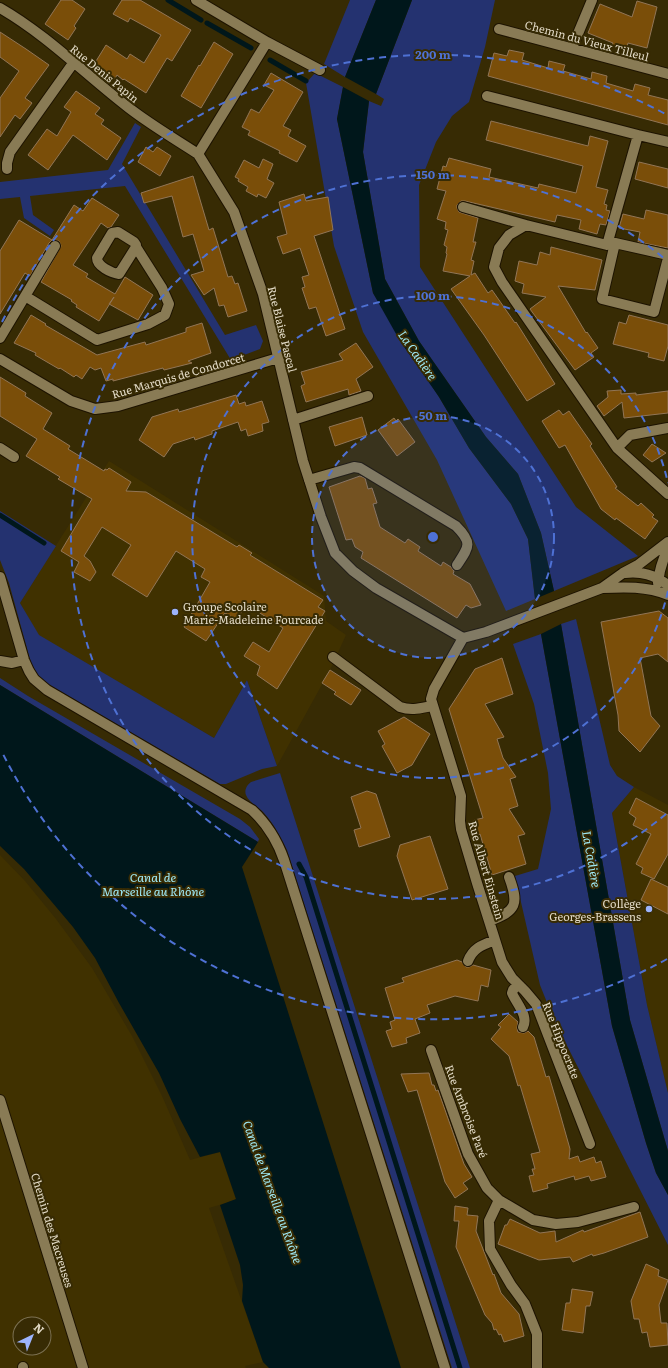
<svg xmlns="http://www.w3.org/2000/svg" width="668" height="1368" font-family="Literata,serif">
	<rect width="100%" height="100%" fill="#372b04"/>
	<path fill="#403100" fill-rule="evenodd" d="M109 461 324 596 326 621 346 635 330 670 277 766 247 680 214 738 38 635 20 603Z
		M634 787 668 805V1093L647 1005 612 813Z
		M0 855 25 881 56 919 92 968 132 1036 162 1096 190 1160 220 1152 236 1200 209 1208 263 1362 245 1366 246 1368H0ZM20 1324H44V1348H20Z"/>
	<path fill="#243270" d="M350 0H376L345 77 324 64Z
		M412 0H495L485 47 469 102 452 116 436 142 419 185 420 267 576 507 638 556 554 591 541 533 518 474 486 437 419 341 385 279 363 152 369 101 381 106 384 99 376 94Z
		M315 73 343 87 337 119 373 293 439 397 469 448 511 504 528 539 535 599 506 611 437 460 363 332 334 246 306 83Z
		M135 123 141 127 122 164 225 335 256 325 263 341 260 349 231 360 125 186 30 196 33 215 54 230 50 236 24 218 20 197 0 199V182L108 170Z
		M0 511 56 546 20 603 39 635 214 738 247 680 277 766 262 769 226 784H220L48 684 38 675 31 663 9 583 0 560Z
		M576 619 610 765 617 776 634 787 612 813 647 1005 668 1093V1151L630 1020 561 624Z
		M541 634 612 1026 646 1143 656 1173 668 1195V1245L554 1020 540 985 515 876 538 869 551 809 548 773 534 704 513 644Z
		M0 678 28 696 240 819 250 827 259 839 258 842 0 685Z
		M280 773 470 1368H452L287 850C280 836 274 824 264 813 259 807 249 803 246 795 244 790 247 785 251 782Z"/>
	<path fill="#00171b" d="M376 0H412L376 94 345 77Z
		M343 87 369 101 363 152 385 279 419 341 486 437 518 474 541 533 554 591 535 599 528 539 511 504 469 448 439 397 400 341 373 293 337 119Z
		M561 624 630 1020 668 1151V1195L656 1173 646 1143 612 1026 541 634Z
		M0 685 258 842 242 867 401 1368H269L263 1362 242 1301 243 1285 240 1265 220 1205 236 1199 220 1152 200 1157 180 1119 159 1073 119 1003 95 958 73 927 24 869 0 846Z"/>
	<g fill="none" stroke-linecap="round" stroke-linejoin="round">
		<path stroke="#00171b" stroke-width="5" d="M168 0 201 20
			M207 23 251 48
			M270 60 306 81
			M0 515 44 543
			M299 864 306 877 460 1368"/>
	</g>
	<path fill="#7a4e09" stroke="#917556" d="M61 0H72L85 9 74 26 76 28 68 40 45 24Z
		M122 0H140L191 30 172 61 167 58 146 93 124 79 123 80 117 75 115 79 93 66 106 45 127 59 130 54 144 63 161 35 130 18 128 22 113 14Z
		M637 1 657 7 647 48 628 43 626 50 612 46 613 43 588 33 600 4 632 17Z
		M0 32 26 49 49 65 25 98 32 103 20 119 15 115 0 137V98L19 71 0 57Z
		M214 42 233 54 201 108 181 96 199 65 200 66Z
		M509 50 524 53 522 60 548 68 549 61 565 65 563 71 591 79 592 72 607 76 606 83 633 91 635 84 650 88 648 95 668 100V125L488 76 494 53 507 56Z
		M271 73 303 92 283 126 291 130 288 136 306 146 297 162 279 153 280 151 248 135 250 131 242 127 251 109 259 113 274 90 264 85Z
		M76 91 100 108 95 114 104 120 101 124 121 138 107 160 73 135 48 170 28 155 47 129 57 136 71 112 64 107Z
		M491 121 588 146 590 136 608 141 596 187 608 190 604 204 607 205 606 210 610 211 606 225 600 224 597 234 579 229 581 220 557 215 555 222 465 201H461L457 205V208L459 212 478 218 473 242H476L471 260 474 261 471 275 475 273 488 293 492 290 515 323 516 322 555 384 527 401 484 335 451 289 470 276 443 271 447 254 446 253 447 247 444 245 448 230 445 229 446 222 437 219 446 191 437 189 443 166 446 167 449 158 491 169 489 177 538 188 539 184 576 193 583 166 486 140Z
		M146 147 153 152 157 147 171 156 160 176 138 162Z
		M263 159 273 164 267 179 274 183 266 198 258 194 257 197 246 191 248 187 238 181 239 179 235 177 244 160 259 168Z
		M639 162 668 169V188L635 179Z
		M193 176 209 230 213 228 228 277 232 276 235 284 238 283 247 311 228 317 224 305 219 306 214 288 204 295 191 275 204 271 193 234 183 237 172 196 144 203 141 193Z
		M304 194 306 201 328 197 333 230 314 236 345 329 326 336 316 307 309 309 302 288 305 287 302 277 309 275 300 248 283 254 277 237 287 234 279 202Z
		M92 198 119 215 111 227 108 228 101 223 73 265 88 274 86 277 115 294 125 277 153 295 138 320 109 304 114 297 99 321 76 307 77 305 71 301 72 300 41 282 61 246 59 241 52 240 74 205 83 211Z
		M646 210 668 215V248L638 242 640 232 619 228 623 214 644 219Z
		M19 220 52 240 49 243 30 276 25 273 0 314V251Z
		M551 247 602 260 595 290 558 286 586 333 587 332 598 348 591 353 594 357 575 370 530 309 546 297 522 293 524 284 515 281 519 261 537 265 540 252 550 255Z
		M31 315 46 324 45 325 97 355 145 342 146 345 186 332V328L202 323 211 353 188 361 192 363 164 370 163 368 113 381V379L106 381 101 368 95 370 90 367 82 379 76 375 74 377 60 368 59 369 35 355 36 353 14 343Z
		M629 315 668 325V346L664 361 648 357 649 353 613 344 619 322 626 324Z
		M356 343 373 367 356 379 361 391 349 395 348 389 306 402 301 386 305 384 301 372 343 360 339 354Z
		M0 377 26 393 25 396 52 413 43 429 70 446 68 449 104 471 105 469 107 470 109 468 131 482 126 491 146 492 237 547 239 545 252 553 250 555 323 600 318 607 325 611 277 689 257 675 260 666 244 656 253 642 269 652 283 628 246 604 237 620 225 613 206 641 184 627 210 582 201 577 205 569 176 551 147 597 112 575 131 545 102 527 84 556 90 561 96 572 90 581 74 572 79 562 61 551 92 499 58 479 60 477 26 456 37 439 0 416Z
		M621 390V394L636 393V395L668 391V413L624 418 622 402 604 416 597 406 608 397 607 391Z
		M236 395 239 404 245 402 246 406 262 401 269 422 262 424 263 431 248 436 246 429 241 431 238 422 212 431V434L195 440 194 437 173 444 164 457 139 440 152 417 178 409 179 412Z
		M559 410 563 415 569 411 592 444 590 446 617 487 615 488 638 506 641 503 654 515 652 517 658 521 645 539 616 518 615 520 601 509 565 445 559 448 542 421Z
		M362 417 367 435 335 446 329 427Z
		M394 418 396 421 398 419 415 442 397 456 378 430Z
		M652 444 666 453 652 462 643 455Z
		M360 476 365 478 368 489 372 488 377 503 373 504 380 527 405 543 408 539 420 547 418 551 441 566 443 562 451 567 454 571 453 574 470 584 481 605 471 608 466 605 457 618 361 558 363 552 355 547 352 539 346 540 329 487Z
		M659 611 668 618V662L658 654 640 658 651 716 660 726 640 752 619 731 618 715 601 622Z
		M502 658 513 694 485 704 504 737 497 739 503 758 516 777 510 779 518 806 509 809 525 834 518 836 526 864 492 875 480 834 478 835 474 820 483 818 449 709 475 669Z
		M330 670 361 690 351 705 334 694 336 692 322 683Z
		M404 717 430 734 412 765 397 773 382 746 385 744 378 731Z
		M367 791 376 794 390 837 359 847 354 830 361 828 351 797Z
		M636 798 668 815V854L654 879 641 873 643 868 636 864 651 834 633 825 636 818 629 813Z
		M430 836 448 889 412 900 397 856 400 845Z
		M651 879 668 887V914L641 900Z
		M457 960 462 962 466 967H469L473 965 491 970 488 987 481 985 478 1001 455 996 427 1005 430 1013 415 1019 420 1033 406 1038 407 1043 392 1047 386 1031 392 1029 390 1022 395 1020 385 988 404 982 402 978Z
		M509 1014 518 1022 517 1028 518 1032 524 1033 528 1031 534 1037 546 1077 549 1076 559 1110 570 1149 569 1159 578 1156 580 1162 594 1157 596 1163 601 1161 606 1177 591 1181 589 1176 575 1180 574 1176 547 1184 548 1188 533 1192 529 1176 534 1175 532 1169H535L531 1154 540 1152 520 1085 518 1086 509 1056 491 1039 501 1027 498 1025Z
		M429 1073 432 1085H434L436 1091 438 1090 464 1164 472 1177 463 1183 468 1189 455 1198 445 1182 417 1090 408 1092 401 1074Z
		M455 1206 468 1208 467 1215 478 1216 476 1231 493 1275 494 1274 501 1293 519 1314 524 1336 504 1342 501 1334 499 1335 496 1329 494 1330 492 1323 485 1315 456 1247 459 1221H454Z
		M640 1212 648 1237 604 1253 593 1256 592 1254 573 1262 570 1257 539 1260 498 1244 505 1225H507L510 1219 540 1233 555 1231 556 1242 583 1230 584 1232Z
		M646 1264 659 1270 658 1276 668 1280 659 1305 661 1323H667L668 1345 650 1347 647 1332 642 1333 639 1319H634L631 1301Z
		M572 1289 593 1292 590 1306H586L583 1333 562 1330 566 1303H570Z"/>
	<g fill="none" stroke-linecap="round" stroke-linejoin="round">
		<defs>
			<path id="minor" d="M196 0 267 42
				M0 8C47 35 86 75 129 108 151 125 175 139 198 154
				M499 29 668 74
				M572 48 592 0
				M320 70 267 42 198 154 234 212 263 294 303 461 321 517 335 553 353 571 376 588 463 638
				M487 96 638 135
				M7 169V163L10 152 74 62
				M463 207 526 225
				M615 243 602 299 654 312 668 258
				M607 245 638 135 668 142
				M668 255 615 243 607 245 526 225 509 235 499 248 494 267 502 282 617 448 668 494
				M25 296 97 340 148 324 165 315 169 304 162 288 136 247V245L134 242 118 232 112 233 97 258C97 266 111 273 119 274L136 247
				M0 338 55 246
				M0 359 71 401 95 409 118 406 278 358
				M293 420 368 396
				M0 448 14 457
				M617 448 630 435 668 428
				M309 480 354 467 360 468 456 526C473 543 469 547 457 565
				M625 573C642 571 654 575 668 585
				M0 577 24 660 29 671 34 679 47 690 252 810C267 824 277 840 284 860L445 1368
				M658 583C659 572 663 559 668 549
				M602 588C624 587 647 586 668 595
				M463 638 434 689 431 699 461 796 460 821 461 829 477 883 502 962 512 978 525 991 536 1004 590 1144
				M463 638 486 632 602 588 623 573 638 565 668 542
				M333 657 400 707C412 711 421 708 432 706
				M0 661 12 663 24 660
				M489 921C517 911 519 904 509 877
				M468 961C473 948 482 945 495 940
				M518 984 513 990 512 993C516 1003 529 1016 523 1027
				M431 1050 468 1154 487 1188 499 1200 533 1220 556 1224 578 1222 634 1207
				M0 1100 83 1368
				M499 1200 489 1221 490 1249 511 1285 525 1304 537 1334V1368
				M23 1368V1367"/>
		</defs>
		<use href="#minor" stroke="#1d1300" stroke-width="12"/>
		<use href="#minor" stroke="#897b55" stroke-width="10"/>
	</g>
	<circle cx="433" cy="537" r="121" fill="#4e71d4" fill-opacity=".12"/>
	<g fill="none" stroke="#4e71d4" stroke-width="2" stroke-dasharray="7 5">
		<circle cx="433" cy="537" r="121"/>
		<path d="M668 591A241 241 0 1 1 668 483"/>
		<path d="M666 814A362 362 0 1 1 666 260"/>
		<path d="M667 959A482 482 0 0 1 2 752M2 322A482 482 0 0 1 667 115"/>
	</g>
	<g fill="#9db4fd" stroke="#372b04" stroke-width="1.5">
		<circle cx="175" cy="612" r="4"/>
		<circle cx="649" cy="909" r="4"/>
	</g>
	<g text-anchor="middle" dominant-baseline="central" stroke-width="4" stroke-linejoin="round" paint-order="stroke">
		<g font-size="11" fill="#e3dbc7" stroke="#372b04">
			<text transform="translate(587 40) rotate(15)">Chemin du Vieux Tilleul</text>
			<text transform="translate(105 73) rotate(39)">Rue Denis Papin</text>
			<text transform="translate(283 329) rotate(76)">Rue Blaise Pascal</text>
			<text transform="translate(178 375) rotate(-16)">Rue Marquis de Condorcet</text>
			<text transform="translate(487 870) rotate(74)">Rue Albert Einstein</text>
			<text transform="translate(562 1040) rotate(68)">Rue Hippocrate</text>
			<text transform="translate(467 1111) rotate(69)">Rue Ambroise Paré</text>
			<text transform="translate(53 1230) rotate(73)">Chemin des Macreuses</text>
		</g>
		<g font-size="11" fill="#e3dbc7" stroke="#372b04" text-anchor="start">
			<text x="183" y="606">Groupe Scolaire<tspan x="183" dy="13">Marie-Madeleine Fourcade</tspan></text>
			<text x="641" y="903" text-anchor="end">Collège<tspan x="641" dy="13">Georges-Brassens</tspan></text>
		</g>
		<g font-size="12" font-style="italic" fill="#9feaf7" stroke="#372b04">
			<text transform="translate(418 355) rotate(55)">La Cadière</text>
			<text transform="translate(592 859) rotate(80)">La Cadière</text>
			<text x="153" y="877">Canal de<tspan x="153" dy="14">Marseille au Rhône</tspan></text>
			<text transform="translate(273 1192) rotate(70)">Canal de Marseille au Rhône</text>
		</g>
	</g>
	<circle cx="433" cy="537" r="6" fill="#4e71d4" stroke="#372b04" stroke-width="2"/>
	<g font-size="12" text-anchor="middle" font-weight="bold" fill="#4e71d4" stroke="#372b04" stroke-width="4" stroke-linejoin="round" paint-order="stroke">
		<text x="433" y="59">200 m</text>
		<text x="433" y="179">150 m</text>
		<text x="433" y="300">100 m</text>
		<text x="433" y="420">50 m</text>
	</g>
	<g transform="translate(32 1336) rotate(43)"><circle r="19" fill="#372b04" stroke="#7c7152"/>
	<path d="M0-3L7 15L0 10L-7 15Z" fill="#9db4fd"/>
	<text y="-6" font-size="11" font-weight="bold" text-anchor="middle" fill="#e3dbc7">N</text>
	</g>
</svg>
